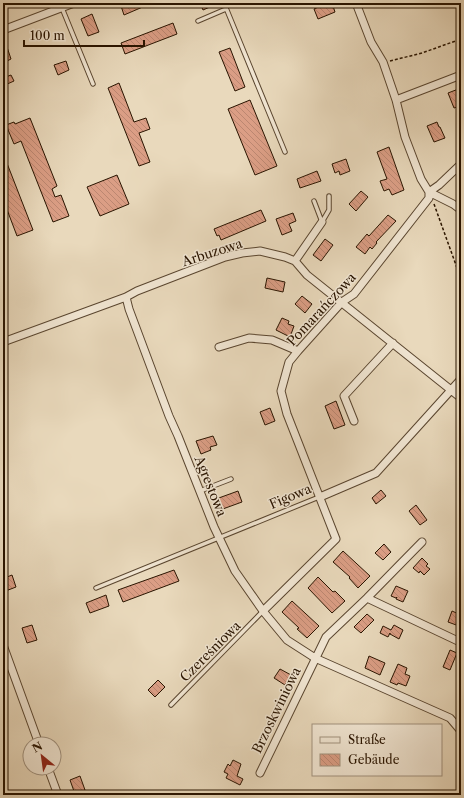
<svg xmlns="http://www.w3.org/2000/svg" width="464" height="798" font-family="'Libre Caslon Text',serif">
	<defs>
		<pattern id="building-back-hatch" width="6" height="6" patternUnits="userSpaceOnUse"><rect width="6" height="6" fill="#db9e85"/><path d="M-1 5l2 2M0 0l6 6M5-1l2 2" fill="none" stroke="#bc8771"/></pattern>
	</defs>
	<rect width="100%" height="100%" fill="#e9d9bc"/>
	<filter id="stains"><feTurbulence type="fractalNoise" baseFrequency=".005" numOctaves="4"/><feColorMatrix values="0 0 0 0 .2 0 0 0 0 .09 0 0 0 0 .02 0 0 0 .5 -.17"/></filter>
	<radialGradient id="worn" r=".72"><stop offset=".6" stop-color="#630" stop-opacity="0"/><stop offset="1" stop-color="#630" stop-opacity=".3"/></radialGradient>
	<path fill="url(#building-back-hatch)" stroke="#291400" d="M120 3H152L124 15Z
		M200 3H219L203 10Z
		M327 3H332L335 12 318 19 314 9Z
		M92 14 99 32 88 36 81 19Z
		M173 23 177 34 125 54 121 43Z
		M4 38 11 59 3 63V39Z
		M230 48 245 87 235 91 219 52Z
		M66 61 69 70 58 75 54 65Z
		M11 75 14 81 5 85 3 78Z
		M119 83 134 122 146 118 150 129 139 133 150 162 139 166 108 88Z
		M461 88V106L454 108 448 93Z
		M250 100 277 166 255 175 228 109Z
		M30 118 57 186 52 189 55 197 61 195 69 216 53 222 21 141 14 144 6 125 14 122 15 124Z
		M437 122 439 127H440L445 138 434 142 427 126Z
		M389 147 404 190 392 195 389 189 384 191 380 181 387 179 377 152Z
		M3 153 33 230 17 236 3 199Z
		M346 159 350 171 340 175 339 171 335 173 332 164Z
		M317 171 321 181 300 188 297 179Z
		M117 175 129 204 100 216 87 187Z
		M361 191 368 197 356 211 349 204Z
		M261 210 266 221 221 240 219 235 217 236 214 229Z
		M293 213 296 221 289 224 292 231 282 235 276 219Z
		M388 215 396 221 376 242 377 243 372 249 370 247 365 254 356 247 367 234 369 236Z
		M325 239 333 245 321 261 313 255Z
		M267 278 285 282 283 292 265 288Z
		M302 296 312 304 305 313 295 304Z
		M282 318 289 321 288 324 294 326 290 337 276 330Z
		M336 401 345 425 334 429 325 406Z
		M270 408 275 421 265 425 260 412Z
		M213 436 217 445 210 447 211 450 201 454 196 441Z
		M381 490 386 496 376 504 372 498Z
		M238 491 242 502 220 510 216 499Z
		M416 505 427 520 420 525 409 511Z
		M384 544 391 552 383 560 375 553Z
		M343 551 370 576 358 588 349 578 350 577 333 562Z
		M422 558 428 564 426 566 430 569 424 575 420 571 419 573 413 568Z
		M174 570 179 581 123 602 118 590Z
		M3 575 7 577 12 575 16 587 3 592Z
		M318 577 333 592 335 591 345 601 332 613 308 588Z
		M396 586 408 591 403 602 396 599 397 597 396 598 391 596Z
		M106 595 109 606 90 613 86 603Z
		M292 601 319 626 307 638 297 629 299 628 282 612Z
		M452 611 461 615V622L459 626 448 622Z
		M367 614 374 620 361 633 354 627Z
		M32 625 37 640 27 643 22 628Z
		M394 625 403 630 399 639 390 634V633L388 637 380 633 383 626 391 630Z
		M450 650 457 653 450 670 443 667Z
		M369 656 385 663 380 675 365 668Z
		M398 664 407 668 405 674 410 676 406 686 398 683 397 685 390 682Z
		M280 669 291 675 285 685 274 678Z
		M158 680 165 687 155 697 148 690Z
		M233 760 241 764 237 776 243 779 240 785 226 778 228 774 224 772 228 764 230 766Z
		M80 776 85 790 75 794 70 780Z"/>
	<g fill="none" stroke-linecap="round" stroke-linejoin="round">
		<defs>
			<path id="lane" d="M224 3 285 152
				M62 8 93 84
				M198 21 226 9
				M314 201 322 222 329 210V196
				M200 491 231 479
				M96 588 319 497
				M171 705 263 611"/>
			<path id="street" d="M356 3 371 42 383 62 396 100 405 137 421 179 429 192 453 204 461 210
				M3 30 74 3
				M396 100 461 75
				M429 192 439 185 461 164
				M295 261 322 222
				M126 297 129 309 169 416 178 436 214 527 235 571 263 611 287 640 315 658 450 718 461 731
				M3 342 126 297 137 291 225 257 242 253 260 251 285 257 295 261 307 275 461 398
				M219 347 249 338 272 340 298 351
				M354 421 344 396 393 343
				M320 497 376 473 461 379
				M367 598 460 642
				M263 611 336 539 287 414 281 391 289 362 298 351 342 302 354 294 429 198V192
				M3 645 39 744
				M48 768 58 795
				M260 773 326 637 367 598 422 542"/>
		</defs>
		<use href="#lane" stroke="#59452f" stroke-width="5.5"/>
		<use href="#street" stroke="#59452f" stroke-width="9"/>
		<path stroke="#291400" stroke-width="1.5" stroke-dasharray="3 2" stroke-linecap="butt" d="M390 61 422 53 461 39
			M434 204 461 279"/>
		<use href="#lane" stroke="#f1e6d3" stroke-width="3.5"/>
		<use href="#street" stroke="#f1e6d3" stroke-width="7"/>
	</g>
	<g text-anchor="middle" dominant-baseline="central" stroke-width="3" stroke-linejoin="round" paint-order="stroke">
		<g font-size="13" fill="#291400" stroke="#f1e6d3">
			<text transform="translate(212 252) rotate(-18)">Arbuzowa</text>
			<text transform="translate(321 309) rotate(-47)">Pomarańczowa</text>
			<text transform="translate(211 486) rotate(68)">Agrestowa</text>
			<text transform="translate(290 496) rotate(-23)">Figowa</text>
			<text transform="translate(210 651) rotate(-45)">Czereśniowa</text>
			<text transform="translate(276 710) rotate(-64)">Brzoskwiniowa</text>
		</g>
	</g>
	<rect width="464" height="798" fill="none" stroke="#e9d9bc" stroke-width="16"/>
	<rect x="4" y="4" width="456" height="790" fill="none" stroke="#291400" stroke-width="2"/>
	<rect x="8" y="8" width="448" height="782" fill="none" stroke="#291400"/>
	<rect x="312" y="724" width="130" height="52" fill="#f1e6d3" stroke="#a1927f"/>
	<rect x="320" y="737" width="20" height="6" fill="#f1e6d3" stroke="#a1927f"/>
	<text x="348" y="744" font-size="12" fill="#291400">Straße</text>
	<rect x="320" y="754" width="20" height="12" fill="url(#building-back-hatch)" stroke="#a1927f"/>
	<text x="348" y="764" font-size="12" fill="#291400">Gebäude</text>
	<g transform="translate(42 756) rotate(331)"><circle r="19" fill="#f1e6d3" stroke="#a1927f"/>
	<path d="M0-3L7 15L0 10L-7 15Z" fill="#8f2418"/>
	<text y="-6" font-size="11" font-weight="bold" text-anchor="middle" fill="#291400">N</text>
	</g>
	<path d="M24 40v6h120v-6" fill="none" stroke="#291400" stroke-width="2"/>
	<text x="30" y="40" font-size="12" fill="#291400" stroke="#f1e6d3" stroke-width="3" paint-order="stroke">100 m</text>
	<rect width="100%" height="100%" filter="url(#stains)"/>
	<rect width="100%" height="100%" fill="url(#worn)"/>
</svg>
